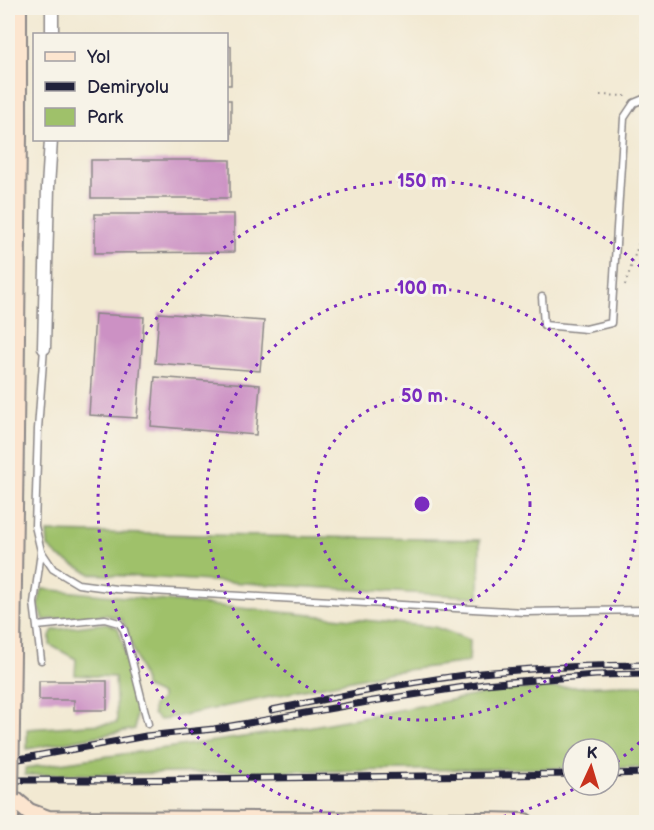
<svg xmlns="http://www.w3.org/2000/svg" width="654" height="830" font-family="'Balsamiq Sans',sans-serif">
	<rect width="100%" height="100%" fill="#f7f3e8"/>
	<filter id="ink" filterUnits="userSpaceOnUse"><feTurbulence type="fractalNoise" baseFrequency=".0167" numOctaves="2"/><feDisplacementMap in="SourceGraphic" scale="12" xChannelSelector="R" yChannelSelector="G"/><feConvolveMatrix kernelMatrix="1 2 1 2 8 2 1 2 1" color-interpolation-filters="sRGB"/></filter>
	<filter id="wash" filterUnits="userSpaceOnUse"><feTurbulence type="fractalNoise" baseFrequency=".008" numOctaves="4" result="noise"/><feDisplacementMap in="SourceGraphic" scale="24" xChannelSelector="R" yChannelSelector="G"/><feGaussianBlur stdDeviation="1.35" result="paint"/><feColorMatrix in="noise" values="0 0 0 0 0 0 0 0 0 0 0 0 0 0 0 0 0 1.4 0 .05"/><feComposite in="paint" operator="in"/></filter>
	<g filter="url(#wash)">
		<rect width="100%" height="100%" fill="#f2e9d2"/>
		<path fill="#9fc16a" stroke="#607252" stroke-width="1.5" d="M8 8H9L10 50 8 177Z
			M47 532 480 540 479 597 91 574 59 557 48 547Z
			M42 589 435 627 470 640 469 662 390 672 160 720 153 714V706L161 700V695L146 688 125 625 121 619 106 615 44 620 38 605Z
			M107 623 118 628 123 643 136 709 135 729 27 749V729L117 723 115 677 75 675 76 659 50 645V636L53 630Z
			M621 685H646V767L609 768V749H573V768L25 775V768L292 730 504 690Z"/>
		<g id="blocks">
			<path fill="#cc91c4" d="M174 8H192L191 11 174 10Z
				M204 8H223L222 14 204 12Z
				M226 46H231V85H226Z
				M226 100H231V139H226Z
				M91 160H230V198H91Z
				M95 214H234V252L95 253Z
				M159 313 264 321 260 371 155 363Z
				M95 314 144 317 137 418 89 415Z
				M155 377 260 385 256 435 151 426Z
				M39 681H107V710H74V700H39Z"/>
		</g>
	</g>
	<g filter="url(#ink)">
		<use href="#blocks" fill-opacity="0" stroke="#8a8686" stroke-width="1.5"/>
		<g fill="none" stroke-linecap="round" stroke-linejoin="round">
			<defs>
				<path id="lane" d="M542 297 544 325 586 329 611 323 624 118 634 103 646 98
					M44 348 38 429 35 526 41 551 53 569 78 584 116 589 525 612 646 610
					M41 552 34 603 41 660
					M37 626 105 619 119 623 124 630 148 724"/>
				<path id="street" d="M52 8V34
					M44 348 48 187 51 140"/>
				<path id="secondary" d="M15 436 18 133V8
					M10 796 29 812 48 819 485 821 525 822
					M10 796V822"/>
			</defs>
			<use href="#lane" stroke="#8a8686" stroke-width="9"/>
			<use href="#street" stroke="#8a8686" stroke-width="15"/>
			<use href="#secondary" stroke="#8a8686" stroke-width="20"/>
			<path stroke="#8a8686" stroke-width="2" stroke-dasharray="1.5 4.5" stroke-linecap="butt" d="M600 95 626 96
				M625 285 646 222"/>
			<use href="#lane" stroke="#fff" stroke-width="6"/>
			<use href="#street" stroke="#fff" stroke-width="12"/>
			<use href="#secondary" stroke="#fce5cf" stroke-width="16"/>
			<defs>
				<path id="rail" d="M272 710C341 696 411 681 481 673 536 668 591 665 646 665
					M8 761 146 736 214 729 373 701 484 684 596 675 646 674
					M609 774 646 773
					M8 780H119L573 774"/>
			</defs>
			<use href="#rail" stroke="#22223b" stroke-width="7"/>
			<use href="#rail" stroke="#f7f3e8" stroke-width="4.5" stroke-dasharray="14" stroke-linecap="butt"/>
			<defs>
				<path id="secondary-bridge" d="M10 796 15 436"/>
			</defs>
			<use href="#secondary-bridge" stroke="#8a8686" stroke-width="20" stroke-linecap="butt"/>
			<use href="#secondary-bridge" stroke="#fce5cf" stroke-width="16"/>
		</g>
	</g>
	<g fill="none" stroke="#7b2cbf" stroke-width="3" stroke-dasharray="3 6">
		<circle cx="422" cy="504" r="108"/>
		<circle cx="422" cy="504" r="216"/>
		<path d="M646 736A323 323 0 0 1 610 767M581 785A323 323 0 0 1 478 822M366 822A323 323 0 1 1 646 272"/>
	</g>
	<circle cx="422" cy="504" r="9" fill="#7b2cbf" stroke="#f7f3e8" stroke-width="3"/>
	<g font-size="18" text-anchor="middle" font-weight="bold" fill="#7b2cbf" stroke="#f7f3e8" stroke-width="6" stroke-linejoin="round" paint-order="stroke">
		<text x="422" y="187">150 m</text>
		<text x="422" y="294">100 m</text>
		<text x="422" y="402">50 m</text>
	</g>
	<rect width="654" height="830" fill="none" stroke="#f7f3e8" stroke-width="30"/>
	<rect x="33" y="33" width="195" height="108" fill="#f7f3e8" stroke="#a29fa3" stroke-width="1.5"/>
	<rect x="45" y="52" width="30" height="9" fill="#fce5cf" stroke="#a29fa3" stroke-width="1.5"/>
	<text x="87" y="63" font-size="18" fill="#22223b">Yol</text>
	<rect x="45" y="82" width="30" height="9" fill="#22223b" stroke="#a29fa3" stroke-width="1.5"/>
	<text x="87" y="93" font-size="18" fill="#22223b">Demiryolu</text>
	<rect x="45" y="108" width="30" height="18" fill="#9fc16a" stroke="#a29fa3" stroke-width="1.5"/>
	<text x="87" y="123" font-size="18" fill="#22223b">Park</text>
	<g transform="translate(591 767) rotate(4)"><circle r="28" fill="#f7f3e8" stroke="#a29fa3" stroke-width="1.5"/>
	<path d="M0-4.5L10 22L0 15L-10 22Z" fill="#c8321e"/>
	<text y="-9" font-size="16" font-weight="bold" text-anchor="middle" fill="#22223b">K</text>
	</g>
</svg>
